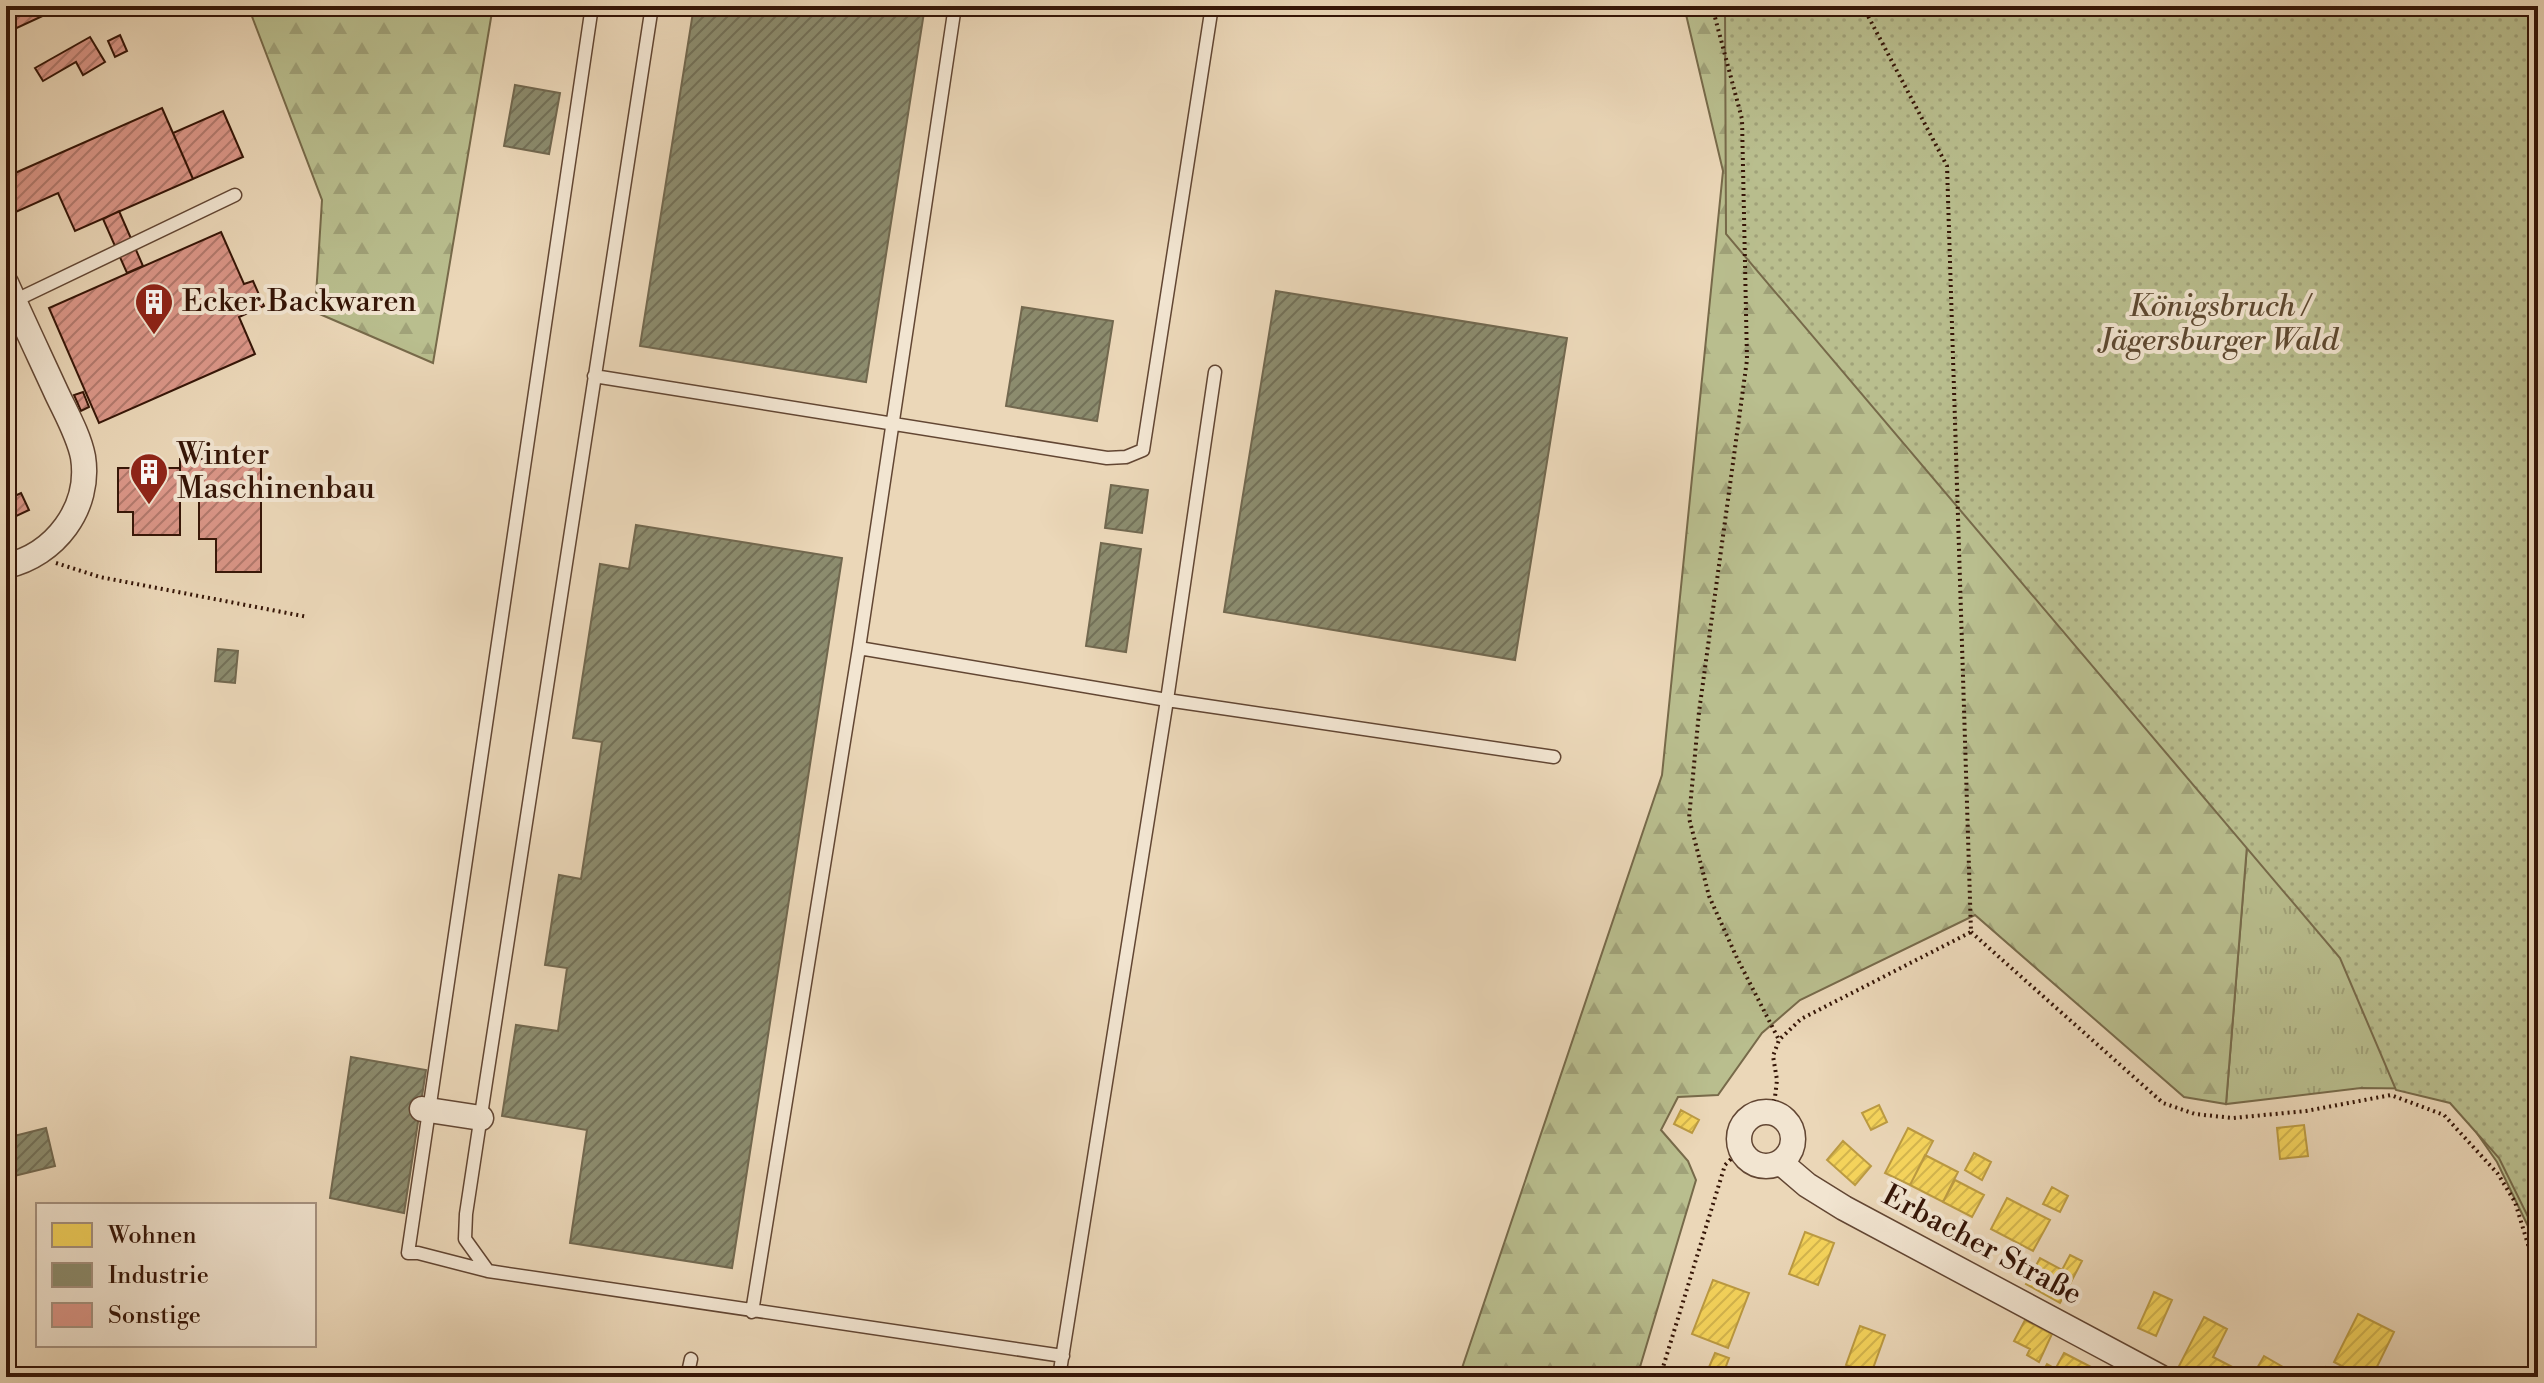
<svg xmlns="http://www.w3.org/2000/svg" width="2544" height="1383" font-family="'Libre Bodoni',serif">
	<defs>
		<pattern id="grass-tufts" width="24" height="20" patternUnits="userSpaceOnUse" patternTransform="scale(2)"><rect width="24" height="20" fill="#b9be8e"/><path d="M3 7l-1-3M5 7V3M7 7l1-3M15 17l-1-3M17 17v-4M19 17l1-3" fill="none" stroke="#a0a279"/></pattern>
		<pattern id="forest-firs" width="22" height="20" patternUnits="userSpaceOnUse" patternTransform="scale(2)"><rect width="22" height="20" fill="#b9be8e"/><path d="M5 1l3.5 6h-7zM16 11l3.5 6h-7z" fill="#a0a279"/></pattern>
		<pattern id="park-dots" width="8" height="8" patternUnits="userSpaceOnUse" patternTransform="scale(2)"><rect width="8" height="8" fill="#b9be8e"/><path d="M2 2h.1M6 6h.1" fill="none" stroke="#a0a279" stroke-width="1.8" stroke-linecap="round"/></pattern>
		<pattern id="homes-hatch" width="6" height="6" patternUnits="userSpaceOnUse" patternTransform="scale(2)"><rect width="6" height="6" fill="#f6d55c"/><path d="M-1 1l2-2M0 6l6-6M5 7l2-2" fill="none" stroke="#d4b64e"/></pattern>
		<pattern id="industry-hatch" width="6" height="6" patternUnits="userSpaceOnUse" patternTransform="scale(2)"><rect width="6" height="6" fill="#8c8c6e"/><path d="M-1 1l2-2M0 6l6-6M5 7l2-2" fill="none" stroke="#737158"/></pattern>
		<pattern id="building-hatch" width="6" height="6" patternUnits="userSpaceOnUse" patternTransform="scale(2)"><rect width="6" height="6" fill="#db9688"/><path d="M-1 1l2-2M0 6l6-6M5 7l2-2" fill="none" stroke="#b2796d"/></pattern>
	</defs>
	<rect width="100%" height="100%" fill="#ebd7b8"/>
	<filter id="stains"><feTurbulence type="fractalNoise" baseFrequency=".0025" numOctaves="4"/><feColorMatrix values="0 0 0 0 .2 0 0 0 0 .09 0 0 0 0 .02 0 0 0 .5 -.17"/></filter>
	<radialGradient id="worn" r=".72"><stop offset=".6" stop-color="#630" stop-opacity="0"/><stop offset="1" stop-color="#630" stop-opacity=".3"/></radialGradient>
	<path fill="url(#grass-tufts)" stroke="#776a4a" stroke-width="2" d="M2538 608V1247L2497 1162 2446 1089 2361 1088 2226 1104 2256 735Z"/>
	<path fill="url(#forest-firs)" stroke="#776a4a" stroke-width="2" d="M248 6H493L433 363 315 312 322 200Z
		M1684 6H2538L2256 735 2226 1104 2184 1097 1975 915 1800 1000 1762 1033 1718 1095 1678 1097 1661 1130 1688 1161 1696 1180 1637 1377H1459L1662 775 1723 171Z"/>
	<path fill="url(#park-dots)" stroke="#776a4a" stroke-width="2" d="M1725 6H2538V1237L2499 1158 2450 1103 2396 1090 2340 958 1726 234Z"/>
	<path fill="url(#homes-hatch)" stroke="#bc9b42" stroke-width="2" d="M1879 1105 1887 1122 1871 1130 1862 1113Z
		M1681 1110 1699 1120 1692 1133 1674 1124Z
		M2304 1125 2308 1156 2280 1159 2277 1128Z
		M1908 1128 1933 1141 1910 1185 1885 1173Z
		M1843 1141 1871 1166 1855 1185 1827 1160Z
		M1974 1153 1991 1162 1982 1180 1965 1170Z
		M1925 1155 1958 1172 1943 1202 1910 1185Z
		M1955 1180 1984 1195 1972 1217 1943 1202Z
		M2052 1187 2068 1196 2060 1212 2043 1204Z
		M2007 1198 2050 1220 2033 1251 1991 1229Z
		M1805 1232 1834 1243 1818 1285 1789 1274Z
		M2070 1255 2082 1261 2060 1303 2026 1284 2040 1258 2062 1270Z
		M1713 1280 1749 1293 1728 1348 1692 1334Z
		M2154 1292 2172 1300 2156 1336 2138 1328Z
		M2358 1314 2394 1332 2372 1377H2363L2334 1362Z
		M2204 1317 2227 1329 2213 1357 2242 1372 2239 1377H2190L2177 1370Z
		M2025 1320 2052 1334 2039 1362 2027 1355 2030 1349 2014 1341Z
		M1860 1326 1885 1335 1871 1374 1846 1365Z
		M1715 1353 1729 1358 1722 1377 1707 1372Z
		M2064 1353 2093 1368 2088 1377H2051Z
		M2264 1356 2288 1370 2284 1377H2252Z
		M2047 1364 2056 1369 2051 1377H2040Z
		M2326 1367 2343 1376V1377H2321Z"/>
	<path fill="url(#industry-hatch)" stroke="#72684f" stroke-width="2" d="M694 6H925L866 382 640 346Z
		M515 85 560 93 549 154 504 146Z
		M1276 291 1567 338 1515 660 1224 612Z
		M1022 307 1113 321 1097 421 1006 406Z
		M1111 485 1148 490 1142 533 1105 528Z
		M636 525 842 558 732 1268 570 1243 587 1130 502 1116 516 1025 558 1031 567 968 545 965 559 875 581 879 602 742 573 738 600 564 629 569Z
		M1101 543 1141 549 1126 652 1086 646Z
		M218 649 238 651 235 683 215 681Z
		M351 1057 426 1070 404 1213 330 1198Z
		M46 1128 55 1166 6 1178V1138Z"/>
	<path fill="url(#building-hatch)" stroke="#351507" stroke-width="2" d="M6 6H64L6 33Z
		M120 35 127 51 115 57 108 41Z
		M90 37 105 62 83 75 76 62 43 81 35 68Z
		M162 108 193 179 75 231 58 193 9 215 6 209V177Z
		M223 111 243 157 193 179 173 133Z
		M119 211 143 266 127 273 103 219Z
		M221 232 244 284 253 281 264 306 239 317 255 354 99 423 49 308Z
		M83 392 89 407 81 411 74 395Z
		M180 459H261V572H216V539H199V499H180Z
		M118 468H180V535H133V512H118Z
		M21 493 29 510 10 519 6 510V500Z"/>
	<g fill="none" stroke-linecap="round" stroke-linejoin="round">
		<defs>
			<path id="lane" d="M652 6 486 1082 466 1214 465 1239 488 1271 1063 1356
				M14 301 235 195
				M594 376 1107 458 1126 457 1143 450 1212 6
				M859 648 1167 700 1554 757
				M488 1271 418 1253H408L592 6
				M752 1312 859 648 955 6
				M687 1377 691 1359
				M1059 1377 1167 700 1215 372"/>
			<path id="street" d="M6 283C23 321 40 357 57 394 66 413 79 436 83 457 91 508 55 555 6 566
				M422 1109 481 1118
				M1739 1139a27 27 0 1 1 54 0a27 27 0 1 1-54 0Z
				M1780 1162 1807 1185 1844 1208 2160 1377"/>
		</defs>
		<use href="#lane" stroke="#624633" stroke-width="15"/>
		<use href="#street" stroke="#624633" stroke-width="27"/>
		<path stroke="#351507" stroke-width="4" stroke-dasharray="2 4" stroke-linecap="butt" d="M1712 6 1742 119 1747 360 1699 712 1689 818 1709 896 1737 958 1779 1040
			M56 563 100 577 308 617
			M1971 932 2163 1103 2195 1114 2233 1118 2306 1111 2391 1095 2444 1115 2498 1174 2515 1202 2538 1277
			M1770 1113 1775 1097 1777 1080 1773 1056 1779 1040 1801 1019 1971 932 1947 166 1867 14 1865 6
			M1660 1377 1725 1165 1740 1150"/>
		<use href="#lane" stroke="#f2e5d1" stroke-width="12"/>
		<use href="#street" stroke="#f2e5d1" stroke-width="24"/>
	</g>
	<defs>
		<symbol id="building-pin" viewBox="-11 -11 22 30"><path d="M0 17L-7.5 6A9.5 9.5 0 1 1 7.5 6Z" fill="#8f2418" stroke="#f2e5d1"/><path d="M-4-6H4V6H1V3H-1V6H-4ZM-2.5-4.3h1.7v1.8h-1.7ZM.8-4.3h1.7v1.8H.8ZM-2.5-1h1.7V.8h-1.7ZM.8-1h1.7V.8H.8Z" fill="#fff"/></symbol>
	</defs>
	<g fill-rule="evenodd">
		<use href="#building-pin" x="132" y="280" width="44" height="60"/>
		<use href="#building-pin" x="127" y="450" width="44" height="60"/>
	</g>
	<g text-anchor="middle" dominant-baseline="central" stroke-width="8" stroke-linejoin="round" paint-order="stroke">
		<g font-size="30" fill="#351507" stroke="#f2e5d1" text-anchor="start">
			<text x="182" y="302">Ecker Backwaren</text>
			<text x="177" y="455">Winter<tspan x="177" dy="34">Maschinenbau</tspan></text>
		</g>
		<g font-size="30" font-style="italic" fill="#5d4830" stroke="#f2e5d1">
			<text x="2219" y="307">Königsbruch /<tspan x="2219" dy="34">Jägersburger Wald</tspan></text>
		</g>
		<g font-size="30" fill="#351507" stroke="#f2e5d1">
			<text transform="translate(1982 1245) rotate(28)">Erbacher Straße</text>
		</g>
	</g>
	<rect width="2544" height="1383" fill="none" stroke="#ebd7b8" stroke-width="32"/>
	<rect x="8" y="8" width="2528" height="1367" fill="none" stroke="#351507" stroke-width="4"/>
	<rect x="16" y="16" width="2512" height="1351" fill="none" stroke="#351507" stroke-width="2"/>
	<rect x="36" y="1203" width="280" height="144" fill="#f2e5d1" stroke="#a69280" stroke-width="2"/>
	<rect x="52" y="1223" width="40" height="24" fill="#f6d55c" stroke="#a69280" stroke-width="2"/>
	<text x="108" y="1243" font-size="24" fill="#351507">Wohnen</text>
	<rect x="52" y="1263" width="40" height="24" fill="#8c8c6e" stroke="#a69280" stroke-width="2"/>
	<text x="108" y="1283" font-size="24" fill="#351507">Industrie</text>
	<rect x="52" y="1303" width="40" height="24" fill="#db9688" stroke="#a69280" stroke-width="2"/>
	<text x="108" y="1323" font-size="24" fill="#351507">Sonstige</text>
	<rect width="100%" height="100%" filter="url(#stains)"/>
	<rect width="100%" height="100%" fill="url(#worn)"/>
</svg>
